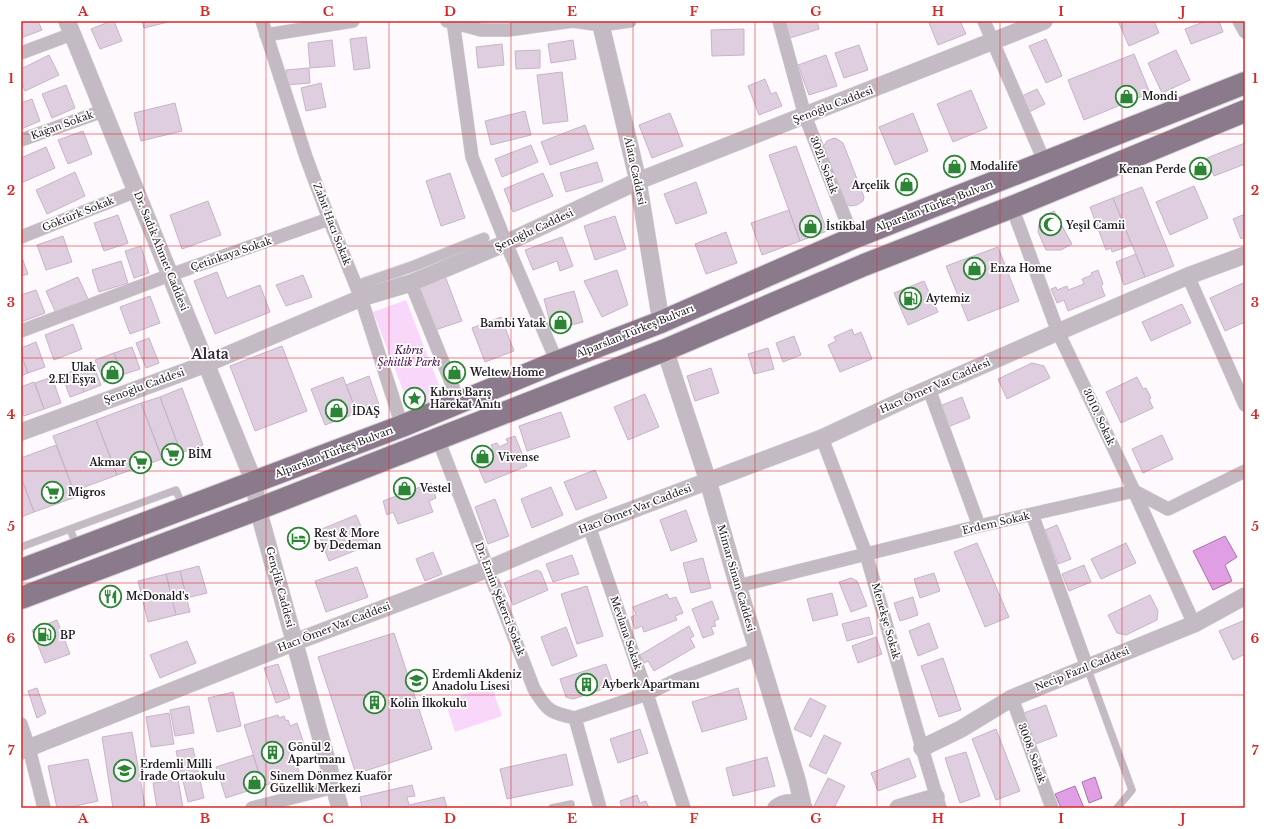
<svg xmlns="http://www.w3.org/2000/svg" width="1266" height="829" font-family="'Libre Baskerville',serif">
	<rect width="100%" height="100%" fill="#fdf9fd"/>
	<path fill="#f9d7fb" d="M406 300 444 398 411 411 373 312Z
		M491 685 502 716 455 732 445 701Z"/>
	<path fill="#e09ee4" stroke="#a676a9" d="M1225 536 1237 557 1225 565 1232 581 1213 590 1193 551Z
		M1095 777 1102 798 1089 803 1082 782Z
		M1075 786 1084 808H1061L1055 794Z"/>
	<path fill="#dfcde0" stroke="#c6b4c7" d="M21 21H38L42 30 21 38Z
		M111 21H114L122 41 100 49 91 29Z
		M142 21H172L144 28Z
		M785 21H817L819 29 790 38Z
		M933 21H960L966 34 938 45 929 23Z
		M1118 21H1154L1159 33 1129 46Z
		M1206 21H1219L1223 32 1191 44 1185 29Z
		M744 29V55L712 56 711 30Z
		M366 37 370 68 354 70 350 39Z
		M1046 39 1062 76 1046 83 1029 46Z
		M332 40 335 66 310 68 308 43Z
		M573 40 576 59 551 63 548 44Z
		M502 44 504 65 478 68 476 47Z
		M859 45 868 70 844 78 835 53Z
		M540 50V68L516 69 515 51Z
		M1176 50 1190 80 1162 93 1148 63Z
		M1134 54 1150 93 1084 120 1068 80Z
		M49 55 59 75 25 91 21 82V69Z
		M826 55 837 86 809 95 798 65Z
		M309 68 310 83 287 85 286 70Z
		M562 72 568 121 543 124 537 75Z
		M765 79 771 94 776 92 782 106 759 115 748 86Z
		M321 83 326 107 306 111 301 88Z
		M66 85 75 108 52 118 42 94Z
		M1037 89 1045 104 1027 113 1020 97Z
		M971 90 987 128 953 142 937 104Z
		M32 99 40 121 21 129V103Z
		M175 103 182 131 141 141 134 113Z
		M525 111 531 135 491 145 485 121Z
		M670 113 683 146 652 158 639 125Z
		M913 113 928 151 895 165 879 127Z
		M585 125 594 149 550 165 541 142Z
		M83 131 92 154 68 164 58 140Z
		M834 138 837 139 843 143 864 197 863 201 857 205 850 206 846 204 823 147 827 141Z
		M1245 143V164L1214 176 1207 158Z
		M531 145 538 162 502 177 495 159Z
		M796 146 827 231 800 241 769 155Z
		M46 147 55 168 21 183V158Z
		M597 162 603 181 566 192 560 173Z
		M75 172 85 196 47 214 36 190Z
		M450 173 465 218 441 226 426 181Z
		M543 173 553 196 513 212 504 189Z
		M696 182 707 213 676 224 664 194Z
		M1194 186 1208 218 1170 235 1156 202Z
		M1142 187 1174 266 1145 277 1113 198Z
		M1113 198 1132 245 1112 252 1111 248 1106 250 1090 207Z
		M208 201 221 235 182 249 170 215Z
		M789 210 800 241 762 255 751 223Z
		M1054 211 1072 244 1061 250H1046L1038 232 1040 218Z
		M1245 214V237L1241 239 1233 219Z
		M118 215 128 243 104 251 94 223Z
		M615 216 626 249 595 260 584 226Z
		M726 232 737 263 706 274 695 244Z
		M63 236 72 262 46 270 37 245Z
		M562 237 573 266 560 271 557 261 533 270 525 250Z
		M141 246 149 273 134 278 125 251Z
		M998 247 1019 301 968 321 946 266Z
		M1136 254 1145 277 1124 285 1116 262Z
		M21 255 28 274 21 276Z
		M121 261 128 283 99 292 92 270Z
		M617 270 628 305 602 317 584 281Z
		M1098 270 1103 284 1101 286 1105 296 1068 311 1064 300 1057 303 1051 289 1056 287 1057 290 1067 286 1068 290 1084 284 1082 279 1092 275 1091 273Z
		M217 272 227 298 260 285 270 312 215 334 194 281Z
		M303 275 312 297 286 306 276 285Z
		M445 276 462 321 432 331 415 287Z
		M78 277 88 299 56 313 46 291Z
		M924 281 938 312 908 325 894 293Z
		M1243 283 1245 288V322L1225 331 1210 298Z
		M36 290 45 313 21 322V295Z
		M574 291 583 322 552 330 544 299Z
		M150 296 160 323 130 334 120 307Z
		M1182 304 1191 323 1151 341 1142 322Z
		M501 317 514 351 485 362 472 328Z
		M73 324 82 349 54 360 45 335Z
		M852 329 854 335 861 332 872 359 840 372 828 345 836 341 834 337Z
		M794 336 801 355 783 362 776 343Z
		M149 338 159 363 146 368 136 343Z
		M36 342 45 367 28 373 21 354V348Z
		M282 346 307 411 255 431 230 366Z
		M132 347 140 369 122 375 114 353Z
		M768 348 774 369 754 374 748 354Z
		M114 353 122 375 104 382 95 360Z
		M21 354 28 373 21 376Z
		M1032 363 1044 366 1050 378 1007 399 998 379Z
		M93 364 101 385 84 392 76 370Z
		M711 368 719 393 695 401 687 376Z
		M76 370 84 392 70 397 62 375Z
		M369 376 379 405 357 413 346 385Z
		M52 377 61 403 44 409 35 383Z
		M343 377 357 413 325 425 311 389Z
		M1137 377 1143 389 1146 388 1151 398 1149 399 1153 408 1121 423 1106 392Z
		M34 382 44 409 24 416 21 409V387Z
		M182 388 203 445 181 453 160 397Z
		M645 394 659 427 628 440 614 407Z
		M160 397 182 456 164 463 141 403Z
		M962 397 970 418 948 427 940 406Z
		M141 403 162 459 117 475 96 420Z
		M561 412 570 437 527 451 519 426Z
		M96 420 117 475 74 491 53 436Z
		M1162 435 1173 459 1143 473 1132 449Z
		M515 436 527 466 485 483 472 452 483 448 485 453 493 449 491 445 497 443 499 447 508 443 506 439Z
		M56 445 76 497 34 512 21 477V458Z
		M595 470 607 498 576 510 564 482Z
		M21 482H23L34 512 21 517Z
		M431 483 436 498 429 501 433 512 398 524 393 512 387 515 383 501Z
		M551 487 563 515 532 528 521 499Z
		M495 499 509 536 488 544 475 507Z
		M686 510 697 541 671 551 660 520Z
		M356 515 369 545 329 561 317 531Z
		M1057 525 1071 559 1058 564 1045 530Z
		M977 543 1009 617 985 627 954 552Z
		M1126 543 1136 563 1101 579 1091 559Z
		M433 552 442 574 425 581 416 559Z
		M572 555 579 574 553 582 546 564Z
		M703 558 711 588 691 593 683 563Z
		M1084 565 1091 582 1069 591 1062 574Z
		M199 566 207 593 187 598 180 571Z
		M357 567 368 597 326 612 315 581Z
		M537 570 541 572 548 590 513 605 504 583Z
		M180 571 190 612 176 615 166 574Z
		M934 573 940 591 920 598 914 579Z
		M166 574 176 615 148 622 138 581Z
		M851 578 857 581 867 606 851 612 839 582Z
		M587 586 603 636 577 644 561 594Z
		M832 593 838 615 813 621 807 599Z
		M667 594 669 599 676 597 683 613 675 616 677 620 644 632 642 626 635 629 631 617 636 615 633 607Z
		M1150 595 1158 611 1157 620 1126 635 1117 633 1108 615Z
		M913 597 918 615 900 621 894 603Z
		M712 601 719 619 714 621 716 626 711 627 714 634 703 638 692 609Z
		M869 617 873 634 847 641 842 624Z
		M57 620 70 654 45 663 32 630Z
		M1245 620V654L1233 660 1219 631Z
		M929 623 938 648 918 656 909 631Z
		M689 626 694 636 690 638 695 647 654 671 648 661 644 663 640 655Z
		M566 627 577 656 552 666 541 637Z
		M394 633 432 749 356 774 318 657Z
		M876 637 882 654 858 663 852 646Z
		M187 641 196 663 160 678 150 655Z
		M943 658 961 710 939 717 921 666Z
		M278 664 290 698 276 703 264 668Z
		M606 664 612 681 609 687 573 699 566 697 560 679Z
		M37 688 46 713 37 718 28 691Z
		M738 688 747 719 702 732 692 702Z
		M233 692 241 726 217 732 208 698Z
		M810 698 826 706 811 737 794 729Z
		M1046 705 1057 736 1033 745 1021 714Z
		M189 706 194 733 175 736 170 710Z
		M169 713 174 744 151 747 146 717Z
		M278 715 279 718 284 716 286 721 288 720 290 726 297 723 305 747 292 750 300 775 263 786 244 725Z
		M640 729 648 753 618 763 610 739Z
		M996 729 1020 791 996 800 972 739Z
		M132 732 145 806 132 808H113L102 737Z
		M824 735 841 743 826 774 809 766Z
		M193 748 204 798 188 802 176 751Z
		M966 752 980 796 960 803 945 758Z
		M566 754 573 785 507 799 500 769Z
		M253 755 263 786 226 798 216 767Z
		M767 757 775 786 733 796 726 768Z
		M909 758 916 777 878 791 871 773Z
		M88 759 98 801 67 808H57L48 766Z
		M828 778 845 786 834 808H813Z
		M178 779 183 808H157L153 783Z
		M412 785 415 796 407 797 409 805 444 797 447 808H362L360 797Z
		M637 795 640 803 646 801 649 808H622L620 801Z"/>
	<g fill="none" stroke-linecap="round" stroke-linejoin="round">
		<defs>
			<path id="service" d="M70 529 77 547
				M21 547 176 490 183 507
				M1087 667 1132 790 1117 808
				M552 808 571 804"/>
			<path id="pedestrian" d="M356 286 411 267 484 238"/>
			<path id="minor" d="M262 21 306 157 329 219 361 298 402 426
				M447 21 481 30H508L573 21 601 25 630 21
				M453 21 472 157 506 243 557 362
				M779 21 805 116 853 238
				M984 21 1045 163
				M1239 21 1245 32
				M266 35 353 21
				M21 53 72 34
				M21 140 103 111
				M1012 207 1058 332 1134 491 1194 624
				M21 237 136 191
				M1188 276 1245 405
				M411 283 459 402
				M21 331 170 275 329 219
				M929 389 979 526
				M822 438 866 554 922 748 940 808
				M438 439 534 689C547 711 551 713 575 718L600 808
				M1032 514 1087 667
				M589 526 647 694 684 808
				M738 586 979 526 1134 491 1168 509 1245 471
				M1012 698 1052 808
				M575 718 647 694 676 680 757 649
				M21 724 29 748 44 808
				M252 808 334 787"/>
			<path id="tertiary" d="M67 21 254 482 258 509 340 808
				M600 21 638 181 661 322
				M665 350 708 481 738 586 797 780 803 806
				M21 432 206 364 361 298 411 283 506 243 638 181 1044 21
				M922 748 961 729 1012 698 1194 624 1245 596
				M21 751 295 642 488 569 589 526 822 438 910 397 1058 332 1188 276 1245 255
				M776 808C785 801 795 801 804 808
				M898 808 936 797"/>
			<path id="trunk" d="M21 570 402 426 557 362 661 322 853 238 1245 83
				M21 598 258 509 665 350 864 265 1012 207 1245 111"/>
		</defs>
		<use href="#service" stroke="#d9d5d9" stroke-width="8"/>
		<use href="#pedestrian" stroke="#d9d5d9" stroke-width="12"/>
		<use href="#minor" stroke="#d9d5d9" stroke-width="14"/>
		<use href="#tertiary" stroke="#d9d5d9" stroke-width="18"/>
		<use href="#trunk" stroke="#d9d5d9" stroke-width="24"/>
		<use href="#service" stroke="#c3bac3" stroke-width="7"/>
		<use href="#pedestrian" stroke="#c3bac3" stroke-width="10"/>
		<use href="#minor" stroke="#c3bac3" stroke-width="13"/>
		<use href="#tertiary" stroke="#c3bac3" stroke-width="17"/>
		<use href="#trunk" stroke="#8a7a8c" stroke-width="22"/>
	</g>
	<path fill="none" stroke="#d62828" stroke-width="1" stroke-opacity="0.55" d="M144 21V808M266 21V808M389 21V808M511 21V808M633 21V808M755 21V808M877 21V808M1000 21V808M1122 21V808M21 134H1245M21 246H1245M21 358H1245M21 471H1245M21 583H1245M21 695H1245"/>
	<defs>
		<symbol id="shop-ring" viewBox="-11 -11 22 22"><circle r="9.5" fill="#fff" stroke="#2c8535" stroke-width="1.5"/><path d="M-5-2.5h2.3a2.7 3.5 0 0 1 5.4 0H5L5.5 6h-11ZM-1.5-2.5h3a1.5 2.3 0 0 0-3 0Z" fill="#2c8535"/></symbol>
		<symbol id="mosque-ring" viewBox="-11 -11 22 22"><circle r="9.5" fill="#fff" stroke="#2c8535" stroke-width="1.5"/><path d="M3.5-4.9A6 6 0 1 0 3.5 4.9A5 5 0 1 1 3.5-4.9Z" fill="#2c8535"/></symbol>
		<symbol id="fuel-ring" viewBox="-11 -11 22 22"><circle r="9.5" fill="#fff" stroke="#2c8535" stroke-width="1.5"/><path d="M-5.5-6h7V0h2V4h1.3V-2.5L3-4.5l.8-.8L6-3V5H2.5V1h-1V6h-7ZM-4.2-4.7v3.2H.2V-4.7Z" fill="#2c8535"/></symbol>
		<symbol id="sight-ring" viewBox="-11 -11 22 22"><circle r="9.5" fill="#fff" stroke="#2c8535" stroke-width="1.5"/><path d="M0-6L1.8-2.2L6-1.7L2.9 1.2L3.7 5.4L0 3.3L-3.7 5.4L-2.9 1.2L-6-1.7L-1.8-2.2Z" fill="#2c8535"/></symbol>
		<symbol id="supermarket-ring" viewBox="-11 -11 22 22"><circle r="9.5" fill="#fff" stroke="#2c8535" stroke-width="1.5"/><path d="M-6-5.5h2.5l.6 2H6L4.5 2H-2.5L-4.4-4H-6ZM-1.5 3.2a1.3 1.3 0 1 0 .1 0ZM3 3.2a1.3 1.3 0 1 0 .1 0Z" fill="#2c8535"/></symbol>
		<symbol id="hotel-ring" viewBox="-11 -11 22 22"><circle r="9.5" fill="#fff" stroke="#2c8535" stroke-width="1.5"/><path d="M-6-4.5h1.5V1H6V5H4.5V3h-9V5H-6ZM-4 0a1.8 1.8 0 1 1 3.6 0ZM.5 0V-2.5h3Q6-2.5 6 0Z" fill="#2c8535"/></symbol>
		<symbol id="restaurant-ring" viewBox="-11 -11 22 22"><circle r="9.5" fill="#fff" stroke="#2c8535" stroke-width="1.5"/><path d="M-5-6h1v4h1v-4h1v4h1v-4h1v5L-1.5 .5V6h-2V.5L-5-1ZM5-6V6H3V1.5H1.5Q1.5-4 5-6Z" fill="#2c8535"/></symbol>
		<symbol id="school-ring" viewBox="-11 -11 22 22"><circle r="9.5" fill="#fff" stroke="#2c8535" stroke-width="1.5"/><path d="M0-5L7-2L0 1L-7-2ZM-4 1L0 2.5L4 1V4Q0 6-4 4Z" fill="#2c8535"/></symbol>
		<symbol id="building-ring" viewBox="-11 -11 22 22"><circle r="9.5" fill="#fff" stroke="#2c8535" stroke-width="1.5"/><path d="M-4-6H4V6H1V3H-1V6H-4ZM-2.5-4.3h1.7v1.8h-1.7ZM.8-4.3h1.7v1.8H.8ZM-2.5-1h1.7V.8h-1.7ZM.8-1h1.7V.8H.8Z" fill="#2c8535"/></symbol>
	</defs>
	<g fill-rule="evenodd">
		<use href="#shop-ring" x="1114" y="84" width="25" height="25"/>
		<use href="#shop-ring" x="942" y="154" width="25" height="25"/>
		<use href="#shop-ring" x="1188" y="156" width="25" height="25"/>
		<use href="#shop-ring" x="894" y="172" width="25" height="25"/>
		<use href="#mosque-ring" x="1038" y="212" width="25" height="25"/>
		<use href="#shop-ring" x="798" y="214" width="25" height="25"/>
		<use href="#shop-ring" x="962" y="256" width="25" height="25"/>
		<use href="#fuel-ring" x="898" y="286" width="25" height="25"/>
		<use href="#shop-ring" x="548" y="310" width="25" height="25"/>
		<use href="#shop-ring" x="442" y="360" width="25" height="25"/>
		<use href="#shop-ring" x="100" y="360" width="25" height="25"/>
		<use href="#sight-ring" x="402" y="386" width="25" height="25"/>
		<use href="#shop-ring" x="324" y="398" width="25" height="25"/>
		<use href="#supermarket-ring" x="160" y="442" width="25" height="25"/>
		<use href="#shop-ring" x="470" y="444" width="25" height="25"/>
		<use href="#supermarket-ring" x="128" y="450" width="25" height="25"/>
		<use href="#shop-ring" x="392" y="476" width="25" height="25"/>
		<use href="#supermarket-ring" x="40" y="480" width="25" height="25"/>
		<use href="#hotel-ring" x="286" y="526" width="25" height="25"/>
		<use href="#restaurant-ring" x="98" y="584" width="25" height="25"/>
		<use href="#fuel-ring" x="32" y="622" width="25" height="25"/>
		<use href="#school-ring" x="404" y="668" width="25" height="25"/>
		<use href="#building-ring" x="574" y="672" width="25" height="25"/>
		<use href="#building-ring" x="362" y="690" width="25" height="25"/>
		<use href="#building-ring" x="260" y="740" width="25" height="25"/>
		<use href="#school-ring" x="112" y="758" width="25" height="25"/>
		<use href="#shop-ring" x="242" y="770" width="25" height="25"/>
	</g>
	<g text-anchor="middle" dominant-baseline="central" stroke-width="3.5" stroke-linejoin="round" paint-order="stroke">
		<g font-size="10" font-weight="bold" fill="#1e181f" stroke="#fff" text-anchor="start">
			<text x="1142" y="96">Mondi</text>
			<text x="970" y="166">Modalife</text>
			<text x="1186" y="169" text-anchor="end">Kenan Perde</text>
			<text x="890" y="185" text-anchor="end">Arçelik</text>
			<text x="1066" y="225">Yeşil Camii</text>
			<text x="826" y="226">İstikbal</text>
			<text x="990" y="268">Enza Home</text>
			<text x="926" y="298">Aytemiz</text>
			<text x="546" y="323" text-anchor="end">Bambi Yatak</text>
			<text x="96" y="367" text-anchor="end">Ulak<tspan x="96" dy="12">2.El Eşya</tspan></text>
			<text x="470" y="372">Weltew Home</text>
			<text x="430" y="392">Kıbrıs Barış<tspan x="430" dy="12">Harekat Anıtı</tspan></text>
			<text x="352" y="411">İDAŞ</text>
			<text x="188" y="454">BİM</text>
			<text x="498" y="457">Vivense</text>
			<text x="126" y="462" text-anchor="end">Akmar</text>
			<text x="420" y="488">Vestel</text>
			<text x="68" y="492">Migros</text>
			<text x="314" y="533">Rest &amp; More<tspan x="314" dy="12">by Dedeman</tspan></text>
			<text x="126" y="596">McDonald's</text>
			<text x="60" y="635">BP</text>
			<text x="432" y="674">Erdemli Akdeniz<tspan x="432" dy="12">Anadolu Lisesi</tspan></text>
			<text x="602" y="684">Ayberk Apartmanı</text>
			<text x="390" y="703">Kolin İlkokulu</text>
			<text x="288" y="747">Gönül 2<tspan x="288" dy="12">Apartmanı</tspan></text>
			<text x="140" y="764">Erdemli Milli<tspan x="140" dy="12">İrade Ortaokulu</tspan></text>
			<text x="270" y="776">Sinem Dönmez Kuaför<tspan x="270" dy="12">Güzellik Merkezi</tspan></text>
		</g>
		<g font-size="10" fill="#1e181f" stroke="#fff">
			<text transform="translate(833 105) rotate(-21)">Şenoğlu Caddesi</text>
			<text transform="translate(62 125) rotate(-20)">Kağan Sokak</text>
			<text transform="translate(824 165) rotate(69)">3021. Sokak</text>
			<text transform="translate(635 171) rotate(78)">Alata Caddesi</text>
			<text transform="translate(934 206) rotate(-21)">Alparslan Türkeş Bulvarı</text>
			<text transform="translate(78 214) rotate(-22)">Göktürk Sokak</text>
			<text transform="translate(332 224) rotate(69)">Zabıt Hacı Sokak</text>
			<text transform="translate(534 230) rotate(-25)">Şenoğlu Caddesi</text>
			<text transform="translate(161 251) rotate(68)">Dr. Sadık Ahmet Caddesi</text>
			<text transform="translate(231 254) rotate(-19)">Çetinkaya Sokak</text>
			<text transform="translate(635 331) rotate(-22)">Alparslan Türkeş Bulvarı</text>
			<text transform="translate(144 386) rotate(-20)">Şenoğlu Caddesi</text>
			<text transform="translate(935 386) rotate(-24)">Hacı Ömer Var Caddesi</text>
			<text transform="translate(1099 417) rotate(65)">3010. Sokak</text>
			<text transform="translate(334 452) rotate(-21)">Alparslan Türkeş Bulvarı</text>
			<text transform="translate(635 509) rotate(-21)">Hacı Ömer Var Caddesi</text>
			<text transform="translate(996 523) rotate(-13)">Erdem Sokak</text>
			<text transform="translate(736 578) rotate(74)">Mimar Sinan Caddesi</text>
			<text transform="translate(280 587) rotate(75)">Gençlik Caddesi</text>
			<text transform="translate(500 599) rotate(69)">Dr. Emin Şekerci Sokak</text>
			<text transform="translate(886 621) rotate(74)">Menekşe Sokak</text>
			<text transform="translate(334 627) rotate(-21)">Hacı Ömer Var Caddesi</text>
			<text transform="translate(626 633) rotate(71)">Mevlana Sokak</text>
			<text transform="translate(1082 669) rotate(-22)">Necip Fazıl Caddesi</text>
			<text transform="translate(1032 753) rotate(70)">3008. Sokak</text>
		</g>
		<g font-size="10" font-style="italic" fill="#45094a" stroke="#fff">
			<text x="409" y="350">Kıbrıs<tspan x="409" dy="12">Şehitlik Parkı</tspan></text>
		</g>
		<g font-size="14" font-weight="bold" fill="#342635" stroke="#fff">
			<text x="210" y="354">Alata</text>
		</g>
	</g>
	<rect width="1266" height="829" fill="none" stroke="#ffffff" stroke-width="44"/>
	<rect x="22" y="22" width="1222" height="785" fill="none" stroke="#d62828" stroke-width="1.5"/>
	<g font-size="13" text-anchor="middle" font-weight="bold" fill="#d62828">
		<text x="83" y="16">A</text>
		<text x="205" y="16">B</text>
		<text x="328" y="16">C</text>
		<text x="450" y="16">D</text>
		<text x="572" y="16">E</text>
		<text x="694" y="16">F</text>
		<text x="816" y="16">G</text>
		<text x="938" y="16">H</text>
		<text x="1061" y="16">I</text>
		<text x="1183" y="16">J</text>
		<text x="11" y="83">1</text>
		<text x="1255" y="83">1</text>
		<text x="11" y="195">2</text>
		<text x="1255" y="195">2</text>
		<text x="11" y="307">3</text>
		<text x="1255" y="307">3</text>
		<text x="11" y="419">4</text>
		<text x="1255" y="419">4</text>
		<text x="11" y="531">5</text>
		<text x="1255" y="531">5</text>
		<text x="11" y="643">6</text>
		<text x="1255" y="643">6</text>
		<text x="11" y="755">7</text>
		<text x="1255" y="755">7</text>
		<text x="83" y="823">A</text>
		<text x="205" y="823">B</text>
		<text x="328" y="823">C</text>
		<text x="450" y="823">D</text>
		<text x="572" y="823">E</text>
		<text x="694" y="823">F</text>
		<text x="816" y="823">G</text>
		<text x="938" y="823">H</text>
		<text x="1061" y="823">I</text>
		<text x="1183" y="823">J</text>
	</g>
</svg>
